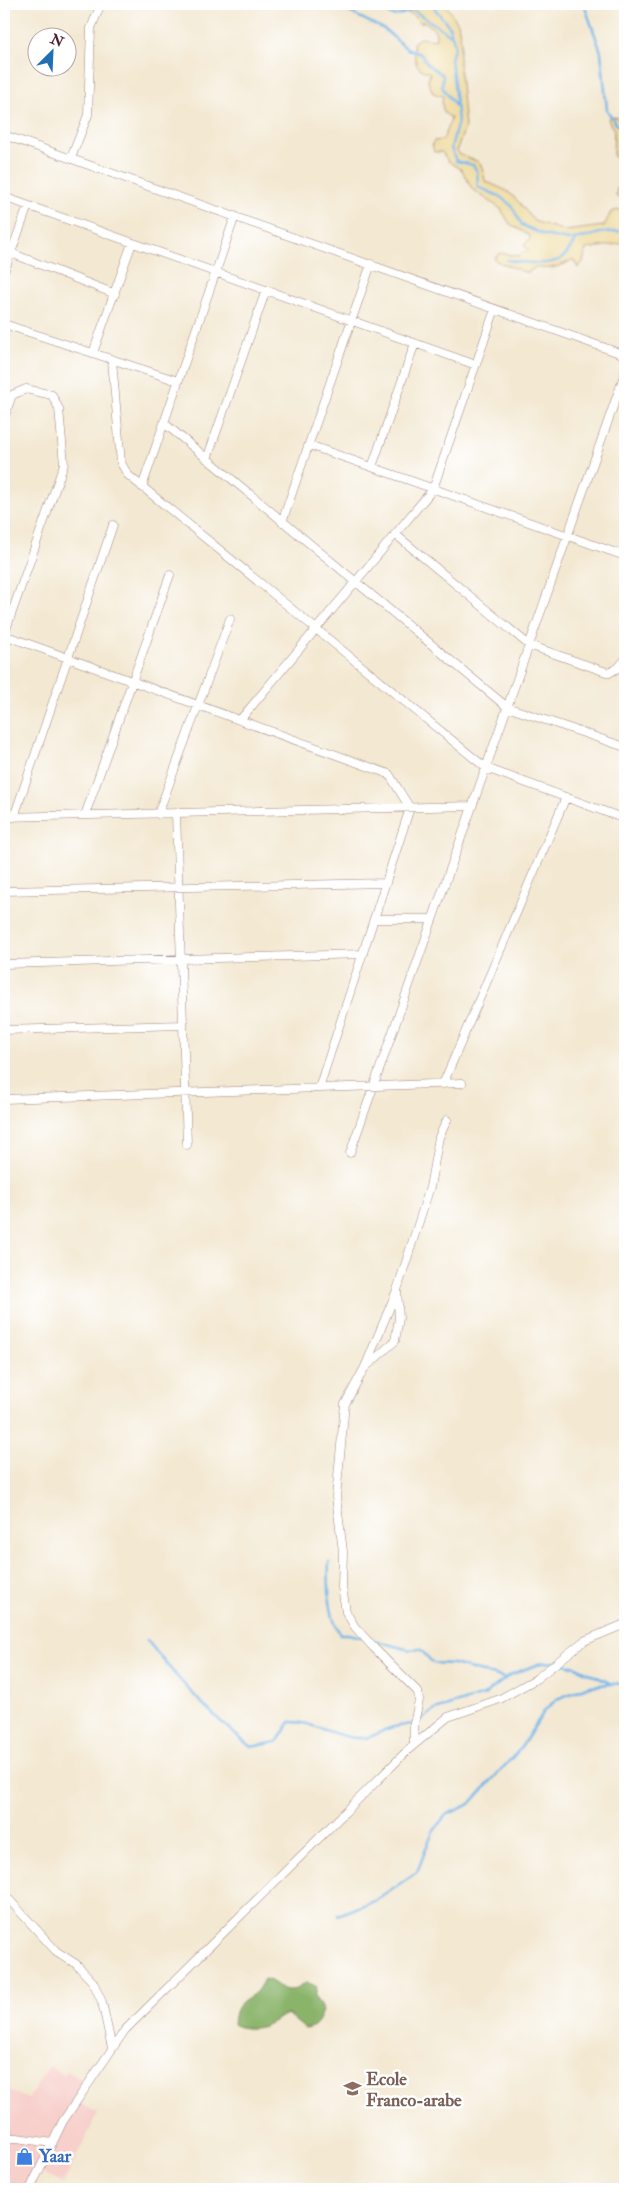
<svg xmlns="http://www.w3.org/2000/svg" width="629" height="2193" font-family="'IM FELL Double Pica',serif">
	<rect width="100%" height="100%" fill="#fff"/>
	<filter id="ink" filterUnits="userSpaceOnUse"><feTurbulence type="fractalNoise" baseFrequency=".02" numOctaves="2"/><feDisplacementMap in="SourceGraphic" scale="10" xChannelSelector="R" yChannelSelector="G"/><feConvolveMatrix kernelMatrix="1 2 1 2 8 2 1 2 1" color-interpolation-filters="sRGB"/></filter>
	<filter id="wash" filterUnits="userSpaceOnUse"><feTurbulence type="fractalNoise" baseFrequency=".0096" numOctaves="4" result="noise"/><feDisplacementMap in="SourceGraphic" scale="20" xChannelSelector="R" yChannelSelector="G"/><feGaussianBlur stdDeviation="1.12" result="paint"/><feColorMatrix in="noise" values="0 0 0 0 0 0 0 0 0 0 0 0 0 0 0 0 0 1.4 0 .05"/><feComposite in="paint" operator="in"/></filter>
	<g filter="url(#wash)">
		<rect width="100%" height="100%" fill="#f3e8d1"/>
		<path fill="#f7d0cc" d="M49 2066 64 2075 67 2071 87 2083 76 2101 98 2113 63 2184 39 2171 30 2189H4V2090L29 2098Z"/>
		<path fill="#8ab46b" stroke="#6a6a4b" d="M264 1979C275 1980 279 1991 291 1990 304 1989 301 1977 317 1987L315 1997 323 2011C319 2021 316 2028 305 2029L287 2014C280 2016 276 2021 269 2024 260 2029 242 2030 233 2024 235 2003 240 2004 255 1993 259 1989 261 1984 264 1979Z"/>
		<path fill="#eeda9e" stroke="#9c7c64" d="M405 4H445L458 23 461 41 459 62 465 127 457 150 459 154C479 164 481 156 485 181L507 191 518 201 534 221 565 231 604 226 611 212 625 208V243L586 249 583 262 578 268 573 259C563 266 548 271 536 267L527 273 496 261 494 258 500 253 519 256 522 252H528L529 251 524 245 530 239V236L510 224 501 209 472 189 462 170 448 161 442 152H434L432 144 434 141 443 140 451 118 444 113 442 104 443 96 433 93 428 81 430 72C413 71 415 56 413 43L419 38 435 40C439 29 430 27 424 21L421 23 413 15 401 11V5Z
			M616 117 625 122V195L619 198 616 196 617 189 624 183 622 165 613 155 614 130 610 124 608 118Z"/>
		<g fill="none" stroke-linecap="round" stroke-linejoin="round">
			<path stroke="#74b5e9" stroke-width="2.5" d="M318 4 347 11 384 29 406 48 422 55 427 64 443 75 442 87 456 107
				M378 4C392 20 394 17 413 10L452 36
				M434 4 435 9 449 26 455 45 451 59 458 121 451 148 456 161 473 165 477 171 478 187 499 196 511 205 522 225 544 235 568 240 586 237 600 233 625 231
				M584 4 601 52 607 110 616 124 622 128 625 135
				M625 139 620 149 625 162
				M507 260C521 262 549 267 562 258 568 254 572 245 576 239
				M329 1562C328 1585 328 1614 340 1634H349L361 1637
				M369 1639 410 1650 420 1649 433 1663 453 1664 505 1678
				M147 1640C177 1679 211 1716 251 1747L277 1742 290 1722C312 1721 334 1737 357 1738 375 1739 376 1732 390 1728 397 1726 405 1725 413 1724
				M560 1663 576 1667 612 1684
				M418 1722 435 1710 484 1695 510 1675 541 1663 555 1662
				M338 1915 374 1901 417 1872 433 1831 446 1815 470 1804 520 1749 545 1710 557 1699 589 1686 625 1683"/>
		</g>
	</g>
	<g filter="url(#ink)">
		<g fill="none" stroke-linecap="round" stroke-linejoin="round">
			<defs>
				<path id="street" d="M4 135 625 355
					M71 158 88 115 91 28 101 4
					M4 197 476 365
					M11 253 115 294
					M4 272 28 206
					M4 324 178 381
					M93 353 132 243
					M112 360 121 463 128 475 486 768 625 819
					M4 418 12 395 26 389 52 395 59 409 64 464 4 635
					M164 423 507 707 625 747
					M309 445 625 556
					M207 459 266 290
					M372 467 415 343
					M142 487 235 216
					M282 522 371 264
					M395 534 529 645 609 673 618 668 625 660
					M4 635 389 774 410 808 319 1088
					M240 720 433 489 495 309
					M176 813 187 1145
					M158 814 230 619
					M85 815 170 575
					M4 817 472 806
					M14 817 113 525
					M4 891 386 883
					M374 919H432
					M4 964 363 954
					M4 1030 183 1025
					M443 1084 566 797
					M4 1099 462 1083
					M350 1153 625 373
					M367 1366 395 1341 399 1318 397 1291
					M414 1744V1724L419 1700 418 1692 374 1648 355 1627 346 1612 342 1587 343 1551 336 1497 345 1404 365 1367 397 1290 430 1187 439 1137 447 1120
					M4 1894 56 1951 76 1964 93 1982 102 2002 112 2048
					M4 2117 9 2138
					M4 2138H17L52 2143
					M4 2188 6 2189
					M30 2189 63 2121 125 2030 409 1749 448 1717 500 1699 536 1679 584 1641 625 1624"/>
			</defs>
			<use href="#street" stroke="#9e847e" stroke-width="9"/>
			<use href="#street" stroke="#fff" stroke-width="8"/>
		</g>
	</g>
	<defs>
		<symbol id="school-bare" viewBox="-9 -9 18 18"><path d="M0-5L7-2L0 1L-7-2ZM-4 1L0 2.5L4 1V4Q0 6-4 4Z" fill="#8d6e63" stroke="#fff" stroke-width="2.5" paint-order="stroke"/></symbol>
		<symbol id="shop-bare" viewBox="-9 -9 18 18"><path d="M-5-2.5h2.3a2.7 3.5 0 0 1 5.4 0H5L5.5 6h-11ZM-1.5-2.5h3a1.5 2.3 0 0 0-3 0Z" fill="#3f7fe0" stroke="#fff" stroke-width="2.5" paint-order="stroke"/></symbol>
	</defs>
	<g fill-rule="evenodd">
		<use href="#school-bare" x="340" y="2076" width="25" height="25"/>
		<use href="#shop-bare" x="12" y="2144" width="25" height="25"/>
	</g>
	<g text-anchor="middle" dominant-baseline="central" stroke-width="5" stroke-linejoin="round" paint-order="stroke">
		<g font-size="18" font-weight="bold" fill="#785e54" stroke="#fff" text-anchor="start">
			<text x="366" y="2079">Ecole<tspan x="366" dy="21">Franco-arabe</tspan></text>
		</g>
		<g font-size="18" font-weight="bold" fill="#366cbe" stroke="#fff" text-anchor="start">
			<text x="39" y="2156">Yaar</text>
		</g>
	</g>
	<rect width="629" height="2193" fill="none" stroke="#fff" stroke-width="20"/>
	<g transform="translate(52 52) rotate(24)"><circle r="24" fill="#ffffff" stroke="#b7a5aa"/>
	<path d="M0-4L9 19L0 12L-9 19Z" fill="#1f6fb2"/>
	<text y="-8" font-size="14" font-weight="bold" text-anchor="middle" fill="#4a1f2b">N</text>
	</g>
</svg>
